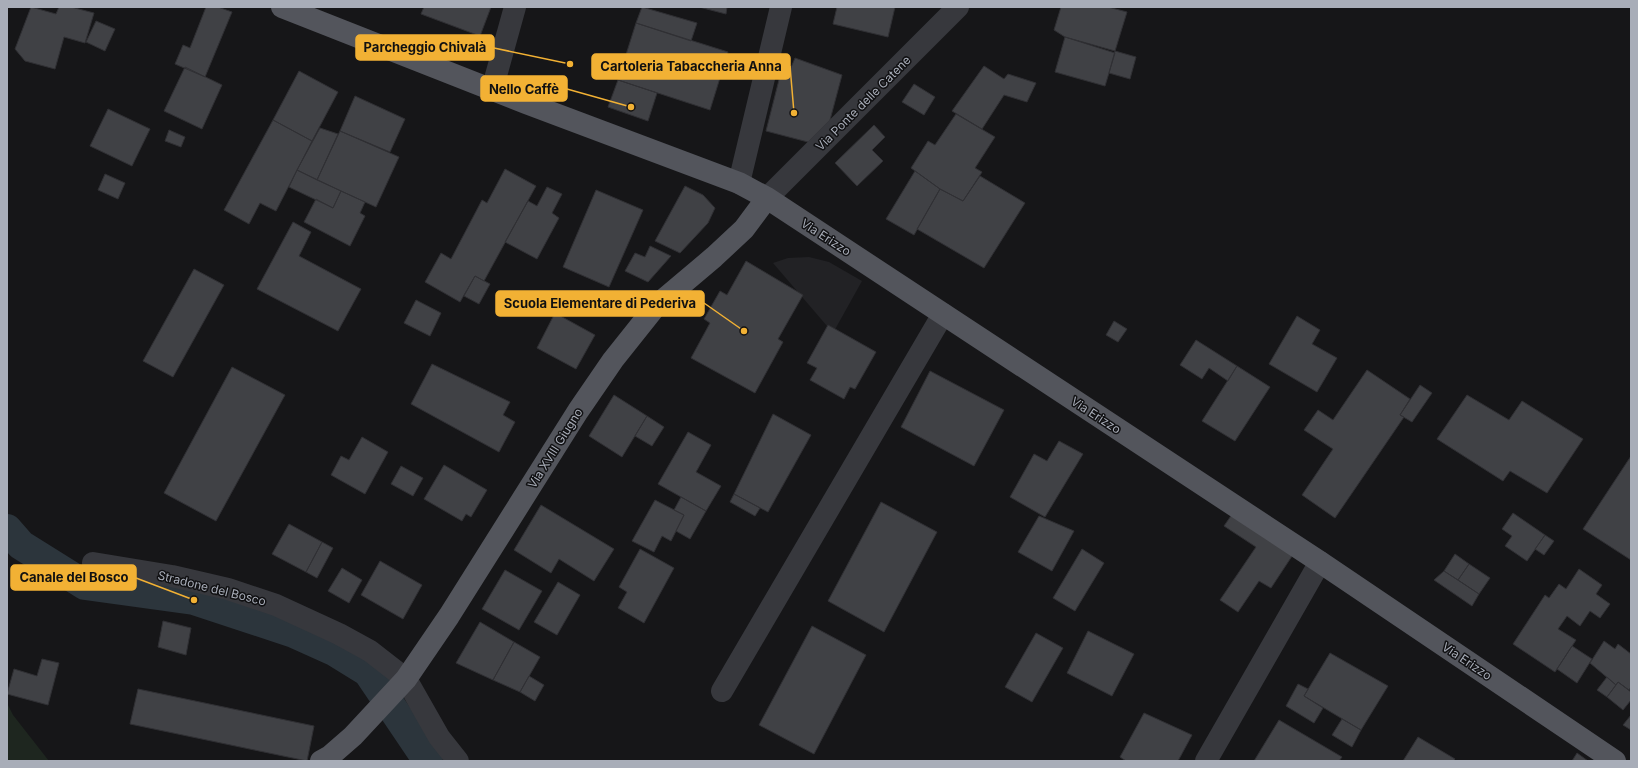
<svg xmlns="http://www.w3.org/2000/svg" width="1638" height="768" font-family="Inter,sans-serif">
	<rect width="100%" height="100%" fill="#161618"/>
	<path fill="#222225" d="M809 257 829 262 862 281 833 333 773 263 788 258Z"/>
	<path fill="#1e261f" d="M7 703 13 715 49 761H7Z"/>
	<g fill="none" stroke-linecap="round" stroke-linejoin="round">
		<path stroke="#2c353c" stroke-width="30" d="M7 529 21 545 85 585 194 600 294 633 334 651 368 672 428 761"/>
	</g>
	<path fill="#404145" stroke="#303034" d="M31 7 56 14 59 7H71L94 13 85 43 64 37 55 69 25 61 15 49Z
		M206 7H218L232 12 205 77 175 64 183 45 190 48Z
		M424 7H491L480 36 421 14Z
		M642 7 697 23 691 41 636 23Z
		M699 7H727L726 14Z
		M837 7H895L888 37 833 24Z
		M1061 7H1108L1127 12 1115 51 1065 37 1054 30Z
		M96 21 115 29 105 51 86 42Z
		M636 23 728 52 710 110 618 80Z
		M1065 37 1115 53 1105 86 1055 72Z
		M1115 51 1136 57 1130 79 1109 73Z
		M795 58 842 75 830 120 808 142 766 131 782 68 790 70Z
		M984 66 1004 79 1008 74 1036 83 1027 102 1004 95 982 129 952 111Z
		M185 67 222 85 202 129 164 111Z
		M299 71 338 92 312 141 273 120Z
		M618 80 657 93 648 121 608 107Z
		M914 84 935 97 924 115 902 102Z
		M355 96 405 119 390 152 340 131Z
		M108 109 150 129 132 166 90 146Z
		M956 114 995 137 975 168 982 172 963 201 940 189 911 168 928 141 935 145Z
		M273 120 312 141 276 211 260 203 249 224 224 210Z
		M874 125 885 137 872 150 883 161 857 186 835 163Z
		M320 128 338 134 317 180 297 170Z
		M169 130 185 137 181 147 165 141Z
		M340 131 399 157 376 207 317 180Z
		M505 169 536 186 484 281 475 276 460 302 425 282 441 253 451 259 482 200 487 203Z
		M297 170 341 191 333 208 289 187Z
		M915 171 940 189 914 235 886 219Z
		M105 174 125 183 118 199 98 190Z
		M980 176 1025 203 984 268 917 229 940 189 963 201Z
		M685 186 703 195 715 208 708 223 680 253 655 241Z
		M547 187 562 194 552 213 559 218 537 259 505 242 528 201 537 206Z
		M596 190 643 210 609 287 563 267Z
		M341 191 365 202 360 213 365 216 350 246 304 222 316 199 333 208Z
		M293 222 311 232 299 256 361 289 338 331 257 289Z
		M650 246 671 256 648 282 625 271 635 253 645 257Z
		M746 261 803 295 778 339 783 342 755 393 691 358 710 323 704 319 720 291 727 295Z
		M194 269 224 285 173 377 143 361Z
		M475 276 490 284 479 304 464 296Z
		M416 300 441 313 430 336 404 323Z
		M555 313 595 335 576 369 537 348Z
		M1297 316 1320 330 1312 344 1337 358 1317 392 1269 364Z
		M1114 321 1127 329 1118 342 1106 335Z
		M828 325 876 352 855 389 850 387 844 399 810 380 817 368 807 363Z
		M1196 340 1237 366 1228 381 1209 368 1202 379 1180 365Z
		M432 364 510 402 503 415 515 422 499 452 411 404Z
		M1237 366 1270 387 1235 441 1202 421Z
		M232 367 285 395 216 521 164 493Z
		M1367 370 1410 399 1400 415 1404 417 1335 518 1302 495 1333 449 1304 430 1318 410 1333 420Z
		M930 371 1004 410 974 466 901 427Z
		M1420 385 1432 393 1412 422 1400 415Z
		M614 395 647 416 622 457 589 436Z
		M1467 395 1509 420 1522 401 1583 439 1547 493 1510 471 1503 481 1437 439Z
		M773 414 811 435 768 512 734 494Z
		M647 416 664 427 652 446 635 436Z
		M688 432 711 445 696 472 721 486 706 511 658 484Z
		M362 437 388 452 365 494 331 475 341 456 349 460Z
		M1059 441 1083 454 1045 517 1010 497 1034 454 1047 461Z
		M1631 456V560L1583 529Z
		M444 465 487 490 471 517 466 514 462 521 424 499Z
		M401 466 423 478 413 496 391 484Z
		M734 494 760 508 755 516 730 502Z
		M681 497 706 511 690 539 676 531 684 515 674 510Z
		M655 500 684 515 671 541 662 536 654 552 632 541Z
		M881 502 937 532 884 632 828 601Z
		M541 505 614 549 594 581 559 559 551 573 514 550Z
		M1235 510 1296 550 1271 588 1259 581 1238 612 1220 600 1256 547 1224 526Z
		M1513 513 1545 535 1527 561 1505 546 1512 536 1502 529Z
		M1039 516 1074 531 1052 571 1018 552Z
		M289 524 322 542 306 572 272 554Z
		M1545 535 1554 541 1544 555 1535 549Z
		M322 542 333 548 317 578 306 572Z
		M640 549 674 568 644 623 618 608 627 592 619 587Z
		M1082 549 1104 563 1075 611 1053 598Z
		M1455 554 1469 564 1458 580 1444 571Z
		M380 561 422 585 403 619 361 595Z
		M1469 564 1490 578 1479 594 1458 580Z
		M342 568 362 580 349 603 328 591Z
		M1579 569 1602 585 1596 594 1610 604 1600 618 1590 611 1580 626 1567 616 1558 629 1576 640 1555 672 1513 644 1545 595 1549 598 1559 584 1566 589Z
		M505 570 542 591 519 630 482 609Z
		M1444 571 1479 594 1472 606 1434 580Z
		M558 582 580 595 557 635 534 622Z
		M163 621 191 628 186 655 158 647Z
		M480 622 514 642 493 680 456 663Z
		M812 626 866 655 814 754 759 725Z
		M1088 631 1134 654 1112 696 1067 673Z
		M1036 633 1063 648 1032 702 1005 687Z
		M1604 641 1615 649 1618 644 1631 654V687L1629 690 1618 682 1616 685 1590 663Z
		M514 642 540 657 520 692 493 680Z
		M1572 646 1592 659 1577 683 1557 669Z
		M1330 653 1388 686 1361 730 1304 696Z
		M42 659 59 663 48 705 7 694 14 669 37 676Z
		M529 676 544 685 535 701 520 692Z
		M1607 677 1616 685 1607 697 1597 690Z
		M1618 682 1631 692V700L1623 710 1607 697Z
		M1298 684 1308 689 1304 696 1323 708 1314 723 1286 706Z
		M138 689 314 726 307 761 130 724Z
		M1144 713 1192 735 1178 761H1126L1120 757Z
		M1631 715V730L1623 725Z
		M1342 719 1361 730 1352 747 1332 735Z
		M1279 720 1342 757 1339 761H1254Z
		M1418 737 1455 759 1453 761H1403Z
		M1577 753 1588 761H1572Z"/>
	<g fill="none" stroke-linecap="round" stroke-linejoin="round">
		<path stroke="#37383d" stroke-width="22" d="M492 90 515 7
			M739 183 781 7
			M767 198 958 7
			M93 563 172 576 228 589 276 605 339 634 370 651 406 679 439 737 458 761
			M722 691 943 314
			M1206 761 1320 562"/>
		<path stroke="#53555c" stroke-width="22" d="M282 7 526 103 739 183 767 198 1320 562 1615 761
			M321 761 330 756 353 736 406 679 449 616 578 411 613 360 656 306 714 257 744 229 767 198"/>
	</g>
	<g text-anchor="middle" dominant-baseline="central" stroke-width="3" stroke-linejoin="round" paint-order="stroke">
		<g font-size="12" fill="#a8adb8" stroke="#111113">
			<text transform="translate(863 103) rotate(-45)">Via Ponte delle Catene</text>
			<text transform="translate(826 237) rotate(33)">Via Erizzo</text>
			<text transform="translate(1096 415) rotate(33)">Via Erizzo</text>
			<text transform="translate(555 448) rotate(-58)">Via XVIII Giugno</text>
			<text transform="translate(212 588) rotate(14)">Stradone del Bosco</text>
			<text transform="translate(1467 661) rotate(34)">Via Erizzo</text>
		</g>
	</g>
	<path fill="none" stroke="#f2b134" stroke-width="1.5" d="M570 64L494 48M794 113L790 66M631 107L567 89M744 331L704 303M194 600L136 578"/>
	<g fill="#f2b134" stroke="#111113" stroke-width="1.5">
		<circle cx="570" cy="64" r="4"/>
		<circle cx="794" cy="113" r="4"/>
		<circle cx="631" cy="107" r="4"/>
		<circle cx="744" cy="331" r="4"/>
		<circle cx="194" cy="600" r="4"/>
	</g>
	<g fill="#f2b134" stroke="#f2b134" stroke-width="1.5">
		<rect x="356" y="35" width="138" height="25" rx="4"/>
		<rect x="592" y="54" width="198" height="25" rx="4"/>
		<rect x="481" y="76" width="86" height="25" rx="4"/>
		<rect x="496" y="291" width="208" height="25" rx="4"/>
		<rect x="11" y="565" width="125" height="25" rx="4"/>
	</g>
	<g font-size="13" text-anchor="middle" font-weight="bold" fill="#111">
		<text x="425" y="52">Parcheggio Chivalà</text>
		<text x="691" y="71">Cartoleria Tabaccheria Anna</text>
		<text x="524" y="94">Nello Caffè</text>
		<text x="600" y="308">Scuola Elementare di Pederiva</text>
		<text x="74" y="582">Canale del Bosco</text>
	</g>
	<rect width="1638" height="768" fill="none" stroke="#a8adb8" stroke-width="16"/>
</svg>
